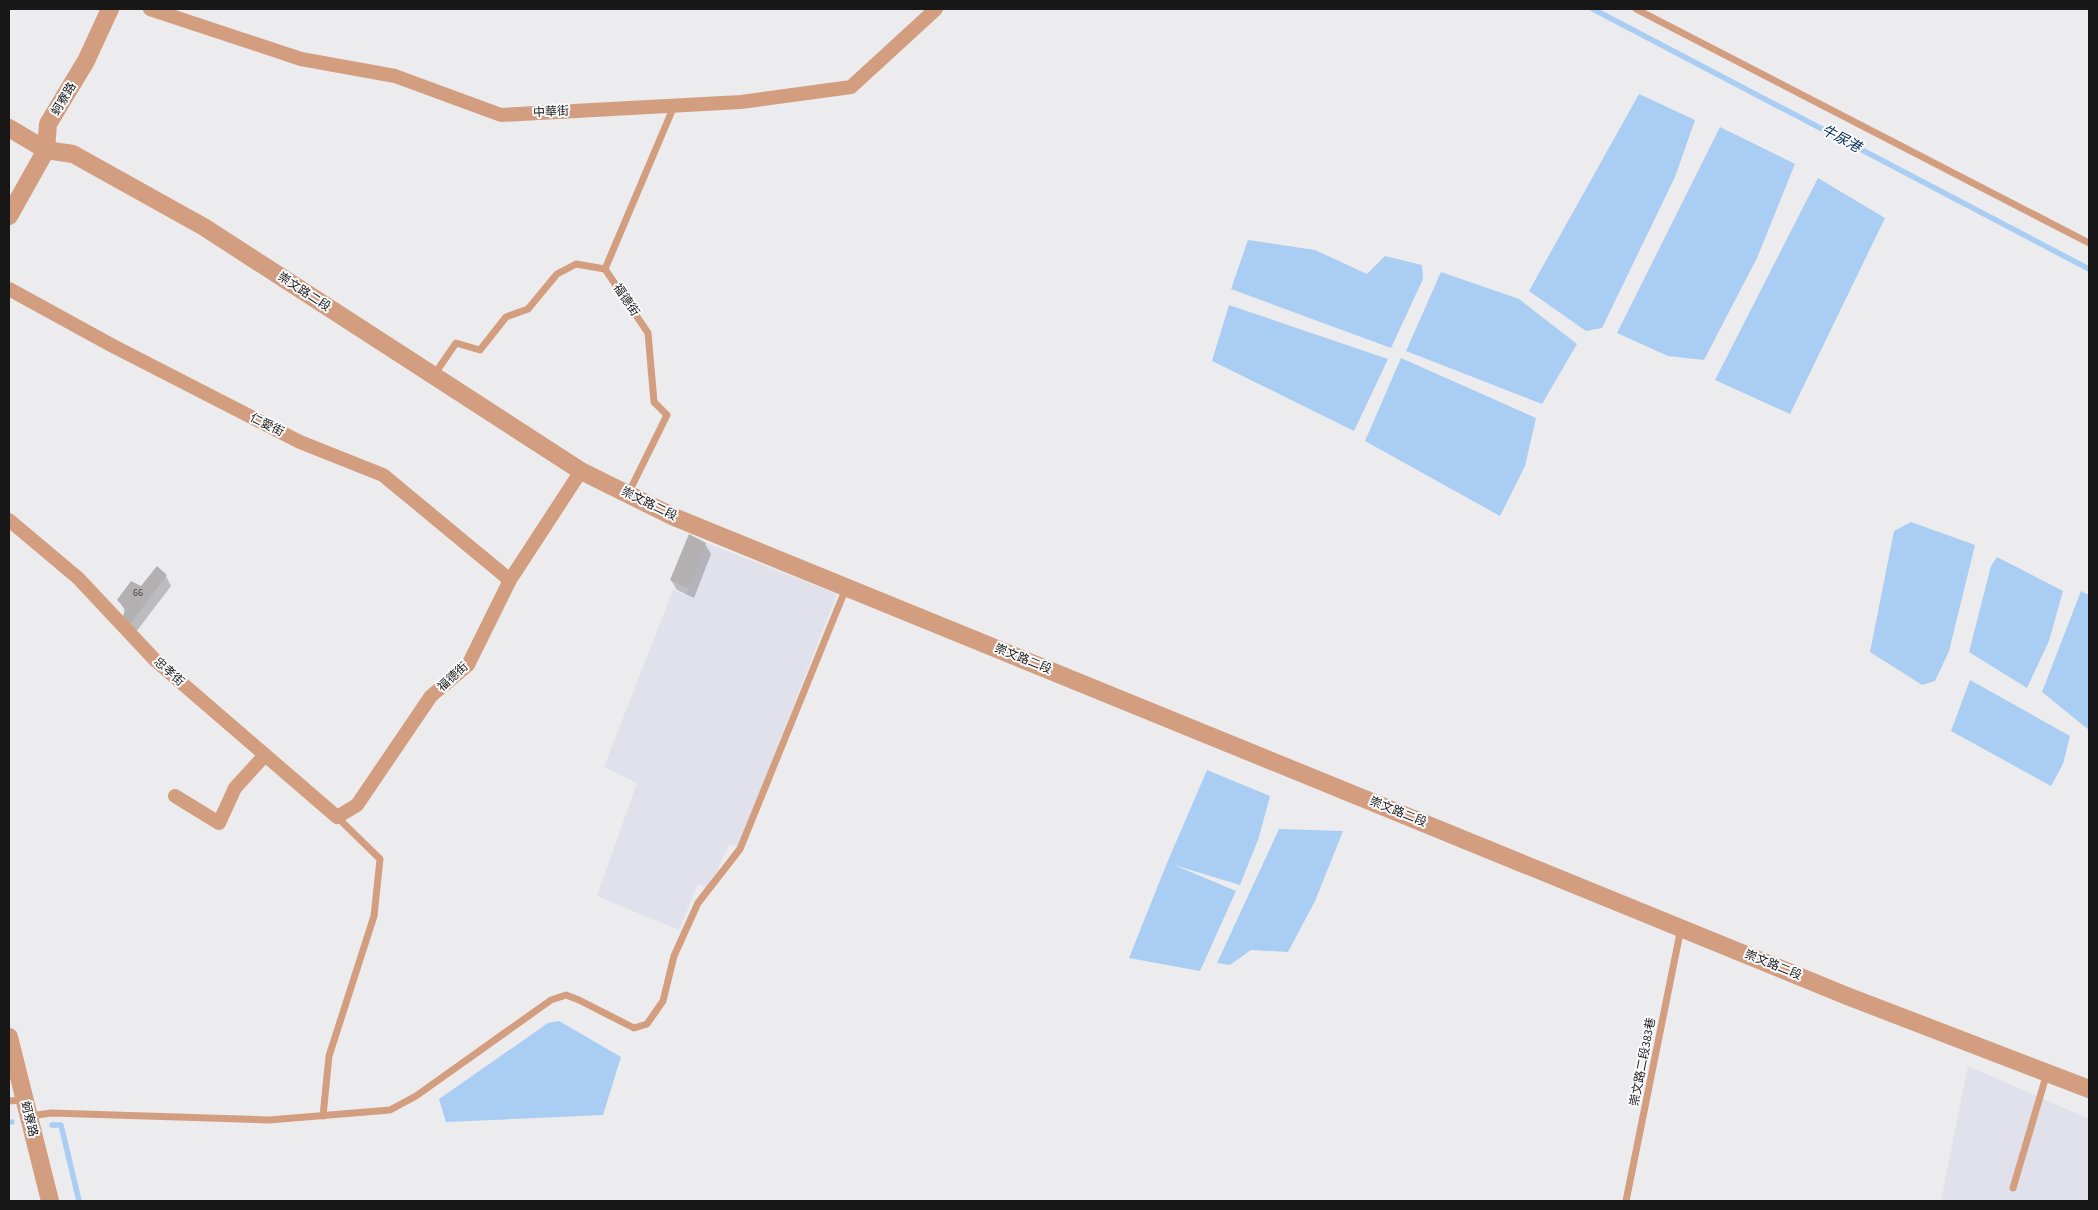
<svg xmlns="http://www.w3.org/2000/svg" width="2098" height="1210" font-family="'Source Sans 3','Noto Sans TC',sans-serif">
	<rect width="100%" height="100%" fill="#ececee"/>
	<path fill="#e0e1ea" d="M706 543 837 594 738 847 729 845 709 888 698 884 679 930 597 896 637 783 604 767 673 590 686 595Z
		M1968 1066 2089 1119V1201H1941Z"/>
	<path fill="#aacdf3" d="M1639 94 1695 120 1675 177 1602 328 1586 331 1529 291Z
		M1720 127 1795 164 1757 258 1704 360 1668 356 1617 333Z
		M1818 178 1885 218 1790 414 1715 380Z
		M1248 240 1315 250 1367 274 1385 256 1422 265 1423 279 1391 348 1231 289Z
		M1441 272 1519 299 1577 344 1542 404 1406 351Z
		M1229 305 1388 359 1354 431 1212 361Z
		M1401 358 1536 418 1525 466 1500 516 1365 441Z
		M1911 522 1975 545 1949 651 1935 681 1922 685 1870 652 1894 531Z
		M1997 557 2063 591 2049 641 2027 688 1969 652 1991 566Z
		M2081 591 2089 595V730L2042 692Z
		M1970 680 2070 736 2063 764 2051 786 1951 731Z
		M1207 770 1270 796 1259 837 1240 885 1174 865 1236 891 1200 971 1129 958 1167 863Z
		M1279 829 1343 831 1315 901 1288 952 1251 950 1230 965 1217 963Z
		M559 1021 621 1057 603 1115 446 1122 439 1099 548 1023Z"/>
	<path fill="#0003" d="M705 544 711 554 694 598 677 590 671 580Z
		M166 576 171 586 136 632 124 617 126 612 118 600Z"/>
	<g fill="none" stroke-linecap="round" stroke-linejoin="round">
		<path stroke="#aacdf3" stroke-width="5.5" d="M1593 9 2089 269
			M9 1122H12
			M52 1125H61L79 1201"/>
	</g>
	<path fill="#b3b0b1" d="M689 534 706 543 689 589 670 580Z
		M157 566 167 575 130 624 123 617 125 608 117 600 131 581 141 586Z"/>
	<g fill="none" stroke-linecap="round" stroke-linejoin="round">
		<path stroke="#d39e80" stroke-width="7" d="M1636 9 2089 243
			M434 375 456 343 480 350 506 317 528 309 557 274 576 264 605 269
			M628 494 667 415 654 402 648 333 605 269 674 106
			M9 1101 23 1100
			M30 1116 51 1113 269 1120 390 1110 416 1096 551 1000 566 995 579 1000 634 1028 647 1024 663 1001 674 956 698 903 740 849 846 588
			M323 1116 329 1056 374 916 380 859 337 817
			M2013 1188 2047 1073
			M1626 1201 1681 928"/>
		<path stroke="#d39e80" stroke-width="14" d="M150 9 301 59 395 76 501 115 741 102 851 87 936 9
			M9 289 113 346 300 442 383 475 510 580
			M9 520 78 578 155 660 337 817 357 805 431 696 468 665 510 580 581 471
			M175 796 219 823 235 788 265 755"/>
		<path stroke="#d39e80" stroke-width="18" d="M9 128 46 150 73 154 204 227 581 471 674 517 1847 996 2089 1089
			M9 216 46 150 48 124 86 61 110 9
			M9 1037 50 1201"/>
	</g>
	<g text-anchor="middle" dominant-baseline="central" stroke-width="4" stroke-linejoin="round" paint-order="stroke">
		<g font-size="10" fill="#3e3d3e">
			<text x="138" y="593">66</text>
		</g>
		<g font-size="12" fill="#171717" stroke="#fafafc">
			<text transform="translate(64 99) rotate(-59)">蚵寮路</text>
			<text transform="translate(551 112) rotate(-3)">中華街</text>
			<text transform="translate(304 292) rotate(33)">崇文路二段</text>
			<text transform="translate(626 300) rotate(56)">福德街</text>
			<text transform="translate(267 425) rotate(27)">仁愛街</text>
			<text transform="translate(649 504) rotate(26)">崇文路二段</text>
			<text transform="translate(1023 659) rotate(22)">崇文路二段</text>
			<text transform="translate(169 672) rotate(42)">忠孝街</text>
			<text transform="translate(453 677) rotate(-42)">福德街</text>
			<text transform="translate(1398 812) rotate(22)">崇文路二段</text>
			<text transform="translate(1773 965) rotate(22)">崇文路二段</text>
			<text transform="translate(1643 1062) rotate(-79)">崇文路二段383巷</text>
			<text transform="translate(29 1119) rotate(76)">蚵寮路</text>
		</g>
		<g font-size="14" font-style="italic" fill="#032e55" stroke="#fafafc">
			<text transform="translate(1841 139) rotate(28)">牛尿港</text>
		</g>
	</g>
	<rect width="2098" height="1210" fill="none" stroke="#171717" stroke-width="20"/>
</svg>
